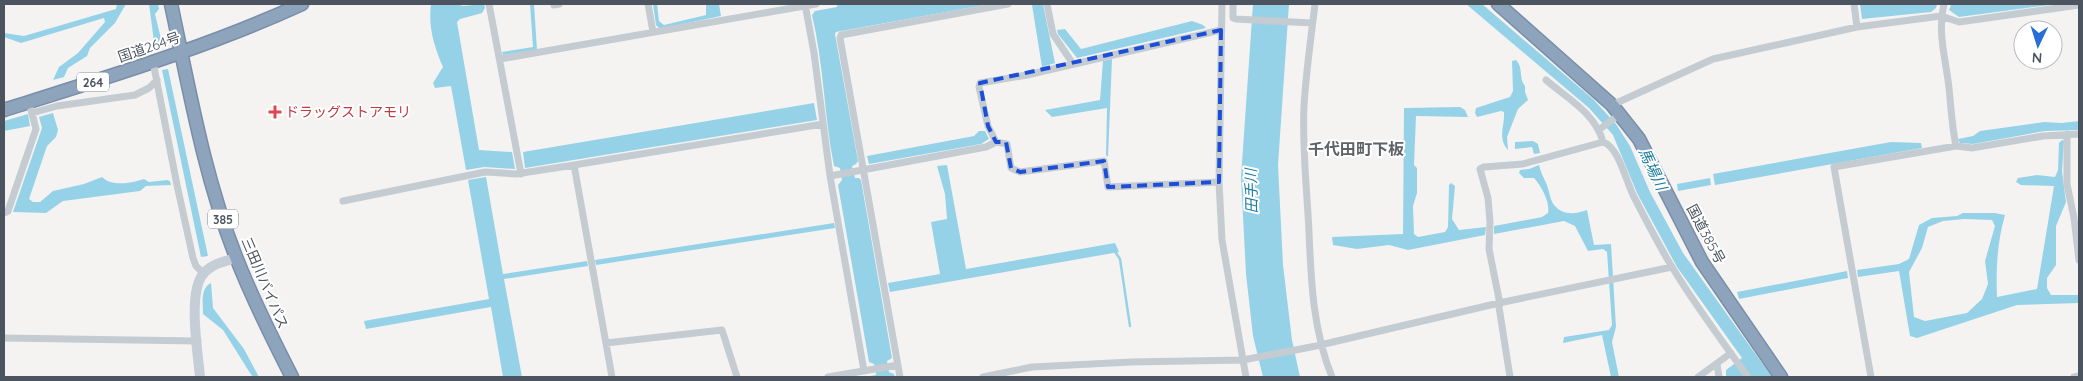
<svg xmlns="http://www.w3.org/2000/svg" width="2083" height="381" font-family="Quicksand,'Noto Sans JP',sans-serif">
	<rect width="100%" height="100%" fill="#f4f3f2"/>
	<path fill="#96d2e7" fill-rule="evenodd" d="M117 4H126L115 23 90 48 87 56 68 68 64 77 53 80 59 67 78 53 105 22 104 18 21 43 4 37V33L24 36 116 9Z
		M149 4H158L159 9 155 14 162 43 161 47 155 49Z
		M431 4H456L463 6 484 4 485 8 482 13 460 19 457 22 479 150 512 152 515 169 484 167 466 170 451 86 435 88 433 83 443 67C434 46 428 27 431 4Z
		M530 4H534L537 50 503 55 502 52 533 47Z
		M653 4H657L659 21 664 25 706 15V4H719L721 16 660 29 656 25Z
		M837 4H990L836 32 835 34 858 161 856 164 852 166 855 178H859L861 180 892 358 887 361 889 372 894 374 895 377H865L876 375 874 364 869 362 838 185 842 180 840 168 834 166C824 116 824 65 812 15L815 11 837 7Z
		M1043 4 1055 63 1042 67 1032 5Z
		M1253 4H1289L1278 165 1283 265 1292 340 1300 377H1263L1253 336 1246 274 1241 177Z
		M1466 4H1482L1593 99 1616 124 1630 146 1650 192 1683 253 1772 377H1726V370L1742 358 1677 267 1637 193 1613 135 1589 108Z
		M1860 4H1937L1936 8 1931 12 1862 19Z
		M1946 4H2057L1959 17 1949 10 1951 5Z
		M1192 21 1203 25 1206 28 1077 58 1058 34 1057 30 1065 29 1081 49Z
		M1112 59 1108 157 1106 155 1107 108 1052 117 1045 110 1100 100 1103 61Z
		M1516 60C1524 69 1518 77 1525 86V92L1528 100 1518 109 1507 137 1508 150C1497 138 1505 126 1504 112L1501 111 1477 117 1475 113 1476 108 1510 97 1513 91 1512 61Z
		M168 69 208 256 201 257 162 70Z
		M814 103 817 120 525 168 523 152Z
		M1460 107 1465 110 1468 117 1416 116 1414 165 1417 168V193L1413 206 1414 234 1418 237 1445 232 1448 227 1449 185 1451 183 1455 186 1452 219 1459 230 1486 227 1485 235 1408 250 1389 245 1357 249 1333 245 1332 237 1403 234 1404 108Z
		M53 113 58 130 56 137 47 146 29 199 33 202H40L53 191 84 184 102 177C112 187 132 183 144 179L149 182 167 180 170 181 171 185 146 186 140 191 63 201 46 213 13 212 42 128 39 117Z
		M28 114 30 126 4 131V121Z
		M2079 121V130L2045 131 1973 144 1960 143 1958 139 1973 136 1980 131 2044 122 2062 123Z
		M979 131H985L989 139 981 144 869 164 867 156 974 136Z
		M2062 140 2064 141 2062 171 2066 202 2056 226V265L2047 278V288L2051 295H2079V303L2017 305 1917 338 1910 336 1899 271 1858 277 1857 270 1899 264 1909 259 1919 225 1932 218 1957 216 1963 213H1995L2005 215C1997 243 1996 268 1997 297L2037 289 2054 186 2021 185 2016 182 2018 178 2037 175 2055 177 2058 170 2059 143ZM1964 219 1992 220 1995 226 1985 261 1988 284 1982 299 1967 313 1925 321 1914 317 1909 272 1922 248 1928 227 1943 221Z
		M1533 141 1538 144 1540 153 1534 154 1532 147 1515 149V142Z
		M1891 142 1921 143 1922 148 1715 185 1713 174Z
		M947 165 966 269 1115 243 1119 252 890 292 888 283 940 274 931 222 947 219 945 194 937 166Z
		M1539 165C1541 173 1543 176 1546 183 1549 189 1550 200 1554 205 1563 216 1576 214 1587 210L1594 245 1611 244 1616 327 1612 342 1619 377H1611L1602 335 1563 343 1564 337 1609 330 1612 325 1607 252 1603 249 1588 251 1575 226 1564 221 1494 234V226L1542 217 1548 213C1550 202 1542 187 1534 178H1524L1519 173 1520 170 1529 169Z
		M486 177 503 274 587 261 588 266 504 279 522 377H503L491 307 366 329 364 321 489 299 468 180Z
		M1710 178 1711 185 1678 191 1677 184Z
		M834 223 835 228 596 265 595 260Z
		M1847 271 1848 278 1739 299 1737 292Z
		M211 283 213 308 244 349 259 377H253L250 373 223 330 203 314C203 303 200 288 211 283Z"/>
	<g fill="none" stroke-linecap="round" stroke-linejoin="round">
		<path stroke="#96d2e7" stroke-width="2.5" d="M1114 250 1120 259 1130 326"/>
		<defs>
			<path id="highway" d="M171 4C189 88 204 176 236 257 252 298 272 338 292 377
				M1498 4 1612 105 1639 139 1702 262 1781 377
				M4 110C104 78 206 48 302 4"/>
		</defs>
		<use href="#highway" stroke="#798ea8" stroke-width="15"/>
		<path stroke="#c4ccd2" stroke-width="7" d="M489 4 521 174
			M648 4 653 32
			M805 4 814 53 830 176 864 371
			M1047 4 1053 34 1073 64
			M1222 4 1219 182 1222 240 1246 377
			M1233 4V18L1236 19 1312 23
			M1315 4C1311 38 1306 72 1304 106 1302 147 1307 190 1309 232 1311 281 1313 331 1332 377
			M1854 4 1857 27
			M1944 4C1937 32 1946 60 1949 88 1951 108 1952 127 1956 146
			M554 5 559 4
			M500 59 816 4
			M153 62 177 185 193 258 196 266 203 273
			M1546 80C1567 98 1596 114 1603 142
			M1612 105 1713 59 1857 27 1941 16 1959 22 2079 5
			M32 113 57 106 135 95 149 88 157 80
			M1600 129 1620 114
			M2067 134V184L2074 218 2079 260
			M996 142 988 126 979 87 980 83 1027 75 1221 30
			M574 165 823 124
			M830 176 986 147 996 142 1007 144 1011 168 1020 172 1104 161 1108 187 1219 182
			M343 201 485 172 516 174 574 165 612 377
			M4 213 8 211 36 129 31 110
			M4 338 198 341
			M606 343 722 330 737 377
			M1717 364 1719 377
			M828 377 898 365
			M900 377 840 38 841 35 1008 4
			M983 377 1032 367 1131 362 1243 360 1316 346 1499 303 1672 267
			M1510 377 1499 307V299L1489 249 1490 222 1488 198 1480 169 1484 167 1523 164 1603 142C1619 147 1626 182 1634 197 1646 220 1658 244 1672 267 1695 305 1722 341 1748 377
			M1698 377 1731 353
			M1871 377 1834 167 1956 146 1972 148 2043 136 2079 134
			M2074 377 2079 376"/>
		<path stroke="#c5cdd7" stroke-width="10" d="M200 377C198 353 187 291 204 273 212 264 225 261 236 258"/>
		<use href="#highway" stroke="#8ea3bc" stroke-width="12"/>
	</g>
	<path fill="none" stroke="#1d4ed8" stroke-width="4" stroke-dasharray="10 6" stroke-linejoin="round" d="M1221 30 1219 182 1108 187 1104 161 1020 172 1011 168 1006 142H996L988 126 980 83Z"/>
	<path fill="#e0444e" stroke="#fff" stroke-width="2" d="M272.5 104.5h5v5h5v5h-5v5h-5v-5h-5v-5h5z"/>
	<g text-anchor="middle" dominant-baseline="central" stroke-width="4" stroke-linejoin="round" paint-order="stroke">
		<g fill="#fff" stroke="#81878f" stroke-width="1">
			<rect x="77" y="72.5" width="32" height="19" rx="4"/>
			<rect x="208" y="209.5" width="30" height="19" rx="4"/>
		</g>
		<g font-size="12" font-weight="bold" fill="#4b545f">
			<text x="93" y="82">264</text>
			<text x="223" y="219">385</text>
		</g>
		<g font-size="14" fill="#4b545f" stroke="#fff">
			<text transform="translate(149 47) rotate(-19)">国道264号</text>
			<text transform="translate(1706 234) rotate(62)">国道385号</text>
			<text transform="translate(265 283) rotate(67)">三田川バイパス</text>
		</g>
		<g font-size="14" fill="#be3a42" stroke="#fff" text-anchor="start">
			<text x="285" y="112">ドラッグストアモリ</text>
		</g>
		<g font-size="15" font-style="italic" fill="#187b9e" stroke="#fff">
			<text transform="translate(1653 169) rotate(65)">馬場川</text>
			<text transform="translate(1251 191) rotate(-91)">田手川</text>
		</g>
		<g font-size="16" font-weight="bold" fill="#5f6267" stroke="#fff">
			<text x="1356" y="149">千代田町下板</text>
		</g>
	</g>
	<rect width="2083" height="381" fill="none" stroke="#4b545f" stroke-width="10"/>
	<g transform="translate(2038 45) rotate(184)"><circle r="24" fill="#ffffff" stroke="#b7bbbf"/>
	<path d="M0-4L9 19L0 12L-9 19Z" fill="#286dd8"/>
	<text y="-8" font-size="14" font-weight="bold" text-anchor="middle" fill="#4b545f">N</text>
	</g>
</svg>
